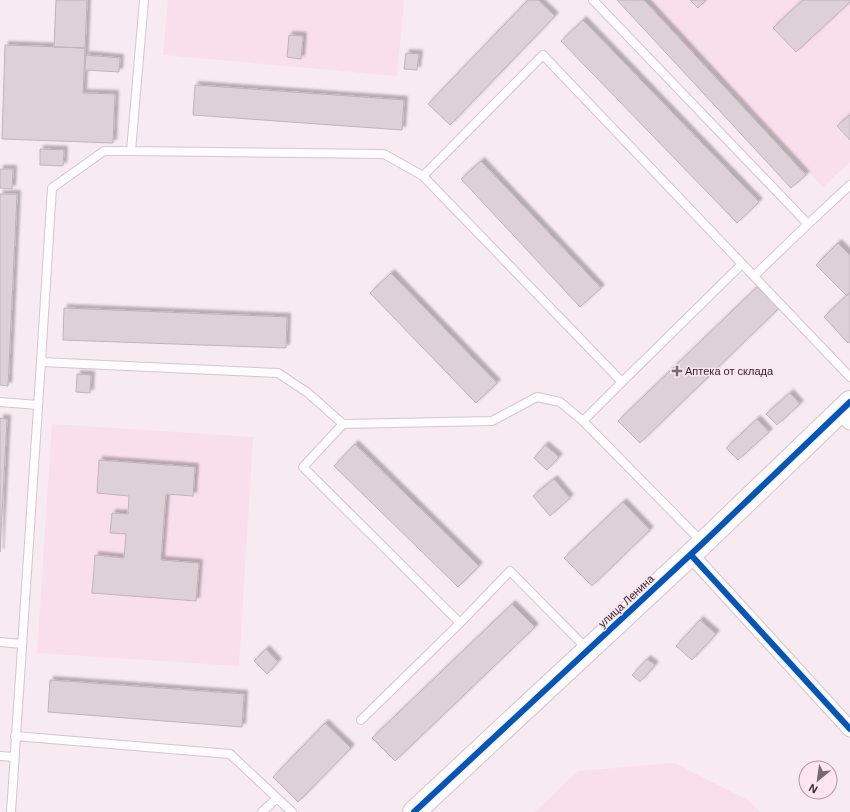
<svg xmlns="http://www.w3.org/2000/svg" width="850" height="812" font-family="Arial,sans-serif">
	<defs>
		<filter id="shadow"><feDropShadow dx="3.5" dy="-3.5" stdDeviation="1" flood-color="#0004"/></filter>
	</defs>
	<rect width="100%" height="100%" fill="#f7eaf0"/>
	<path fill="#f9dfec" d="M168 0H404L397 76 163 55Z
		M648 0H850V162L823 187Z
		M52 424 253 437 239 666 37 653Z
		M675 763 749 801 760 812H535L578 771Z"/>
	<path fill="#ddd0d6" stroke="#c0b4ba" filter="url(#shadow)" d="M56 0H87L85 48 54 47Z
		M528 0H538L555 16 450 125 428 104Z
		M617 0H644L806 175 791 188Z
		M690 0H706L698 8Z
		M803 0H850V2L796 52 773 28Z
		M583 20 759 202 737 223 561 41Z
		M289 35 303 36 301 59 287 57Z
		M5 45 85 48 83 93 115 94 113 143 2 139Z
		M406 53 419 54 417 70 404 69Z
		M86 55 120 58 119 72 85 70Z
		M195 85 404 100 402 130 193 115Z
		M850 115V140L837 126Z
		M40 149 64 150 63 166 40 165Z
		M481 161 601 288 580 307 461 179Z
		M0 169H13L12 189 0 188Z
		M0 194H17L8 386 0 385Z
		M838 243 850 255V292L847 296 816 265Z
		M391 273 497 383 476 403 370 293Z
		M757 287 779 308 640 443 618 421Z
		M850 292V342L848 343 824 317Z
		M64 308 287 317 286 348 63 340Z
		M77 374 91 375 90 393 76 392Z
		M790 393 800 404 777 425 766 414Z
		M0 418 7 419 0 552Z
		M757 419 769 432 738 460 726 448Z
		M355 444 479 566 458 587 334 466Z
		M545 445 559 457 547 470 534 458Z
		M99 460 195 467 193 496 166 494 161 560 199 563 196 601 92 593 95 555 124 558 126 534 110 533 112 513 128 514 129 496 97 493Z
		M554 479 570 498 550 516 533 496Z
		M623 502 650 530 592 586 564 558Z
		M512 604 535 627 395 761 372 738Z
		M700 620 716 634 692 660 676 646Z
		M266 649 278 662 267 674 254 661Z
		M647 659 655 665 640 682 632 675Z
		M50 680 244 694 242 727 48 712Z
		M325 723 351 748 298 802 273 777Z"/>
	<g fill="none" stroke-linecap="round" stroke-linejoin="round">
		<defs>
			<path id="lane" d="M144 0 131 151 384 154 423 176 543 55 850 377
				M593 0 808 224 850 185
				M131 151H104L52 188 41 362 278 373 308 393 343 424 492 421 537 397 560 402 583 421 622 382 423 176
				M754 276 808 224
				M622 382 742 264
				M0 402 38 405
				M583 421 703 543
				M343 424 303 467 460 623 361 720
				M460 623 510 571 588 650
				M0 642 22 644
				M15 736 230 754 292 812
				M0 756 15 757
				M11 812 41 362
				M262 812 277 798"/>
			<path id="street" d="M840 411 850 422
				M691 555 850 729"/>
			<path id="secondary" d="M414 812 703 543 850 402"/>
		</defs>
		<use href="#lane" stroke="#d4c7cd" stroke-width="10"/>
		<use href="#street" stroke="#d4c7cd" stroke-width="17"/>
		<use href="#secondary" stroke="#d4c7cd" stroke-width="24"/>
		<use href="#lane" stroke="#fefcfd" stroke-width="8"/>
		<use href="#street" stroke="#fefcfd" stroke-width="15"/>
		<use href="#secondary" stroke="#fefcfd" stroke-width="22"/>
		<defs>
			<path id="cycleway" d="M691 555 850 729
				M414 812 703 543 850 402"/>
		</defs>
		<use href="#cycleway" stroke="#fce5ef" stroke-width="8"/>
		<use href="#cycleway" stroke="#0057b8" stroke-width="6"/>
	</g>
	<path fill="#786a70" stroke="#fce5ef" stroke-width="1.5" d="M675 365h4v4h4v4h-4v4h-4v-4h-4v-4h4z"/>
	<g text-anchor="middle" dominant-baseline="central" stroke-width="3" stroke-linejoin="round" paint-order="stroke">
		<g font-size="11" fill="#33252b" stroke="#fce5ef" text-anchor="start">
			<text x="685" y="371">Аптека от склада</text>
		</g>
		<g font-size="11" fill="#33252b" stroke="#fce5ef">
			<text transform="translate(626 601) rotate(-43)">улица Ленина</text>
		</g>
	</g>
	<g transform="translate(818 780) rotate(209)"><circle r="19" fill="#fce5ef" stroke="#ac98a1"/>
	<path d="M0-3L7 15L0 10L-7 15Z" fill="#786a70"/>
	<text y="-6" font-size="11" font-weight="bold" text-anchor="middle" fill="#33252b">N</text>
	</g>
</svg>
